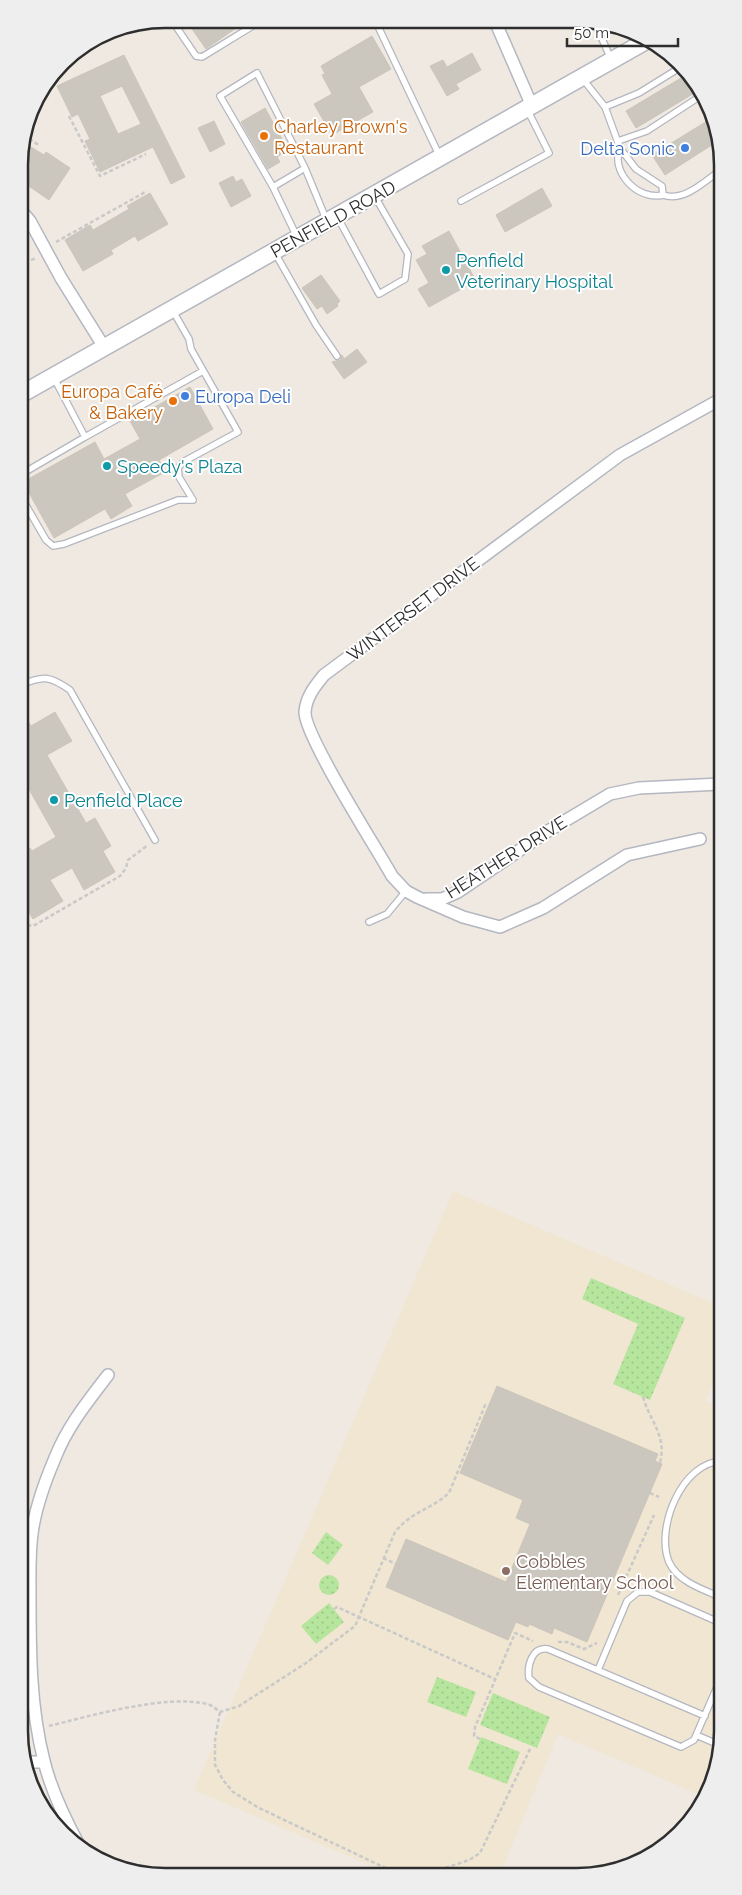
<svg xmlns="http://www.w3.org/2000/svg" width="742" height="1895" font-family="Raleway,sans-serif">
	<defs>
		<pattern id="park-dots" width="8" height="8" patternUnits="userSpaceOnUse" patternTransform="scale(1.25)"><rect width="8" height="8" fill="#b6e59e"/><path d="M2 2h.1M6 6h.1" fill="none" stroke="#9dc588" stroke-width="1.8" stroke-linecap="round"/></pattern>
	</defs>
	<rect width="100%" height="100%" fill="#efe9e1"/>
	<path fill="#f0e6d1" d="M453 1191 722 1307V1363L705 1401 722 1409 723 1739 715 1777 705 1797 558 1734 501 1872H385L194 1790Z"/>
	<path fill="url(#park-dots)" d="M591 1278 685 1318 650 1400 613 1384 638 1324 582 1299Z
		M326 1532 343 1545 328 1565 312 1553Z
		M319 1585a10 10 0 1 1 20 0a10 10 0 1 1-20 0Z
		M329 1603 344 1622 316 1644 301 1626Z
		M437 1677 476 1692 466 1717 427 1702Z
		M493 1693 550 1717 537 1748 480 1725Z
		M481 1737 520 1752 507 1784 468 1769Z"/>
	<path fill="#cbc7bf" stroke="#cbc5ba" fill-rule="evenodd" d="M200 19H249L206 49 190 26Z
		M372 36 391 69 359 87 373 112 332 135 314 104 332 94 322 75 325 74 321 66Z
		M472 53 481 70 456 84 459 89 447 96 430 66 443 60 447 67Z
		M124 55 185 177 171 184 153 147 100 172 85 141 90 139 78 114 72 117 57 86ZM122 86 141 124 118 134 100 96Z
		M686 75 696 92 636 128 626 111Z
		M265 108 288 150 277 157 280 162 268 169 241 122Z
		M712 118 718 127V141L665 175 652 155Z
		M214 121 225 144 210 152 198 128Z
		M23 142 44 155 46 152 70 168 49 200 20 180 24 175 19 171V155Z
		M233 176 236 182 242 179 251 196 231 207 219 183Z
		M542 188 552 206 505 232 496 215Z
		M150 193 168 224 138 241 135 236 111 250 113 254 83 271 65 240 90 225 93 230 129 209 127 206Z
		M449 231 476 281 429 307 418 289 429 283 416 260 427 254 422 246Z
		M321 275 340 301 337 304 338 306 327 314 322 306 317 309 302 288Z
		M357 349 367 362 344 379 332 362 340 360 342 355 344 359Z
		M190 387 213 429 159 460 165 472 125 494 132 506 111 519 105 509 54 538 23 482 95 442 104 459 140 439 130 421Z
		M21 709 31 726 55 712 72 741 47 755 86 823 95 818 111 846 103 851 115 872 84 890 72 868 50 880 63 901 33 919 21 899V853L30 848 32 851 56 837 21 775Z
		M497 1386 658 1454 655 1461 662 1464 587 1642 554 1628 552 1634 529 1624 528 1627 516 1622 508 1640 386 1587 406 1539 506 1582 530 1524 516 1518 523 1500 460 1473Z"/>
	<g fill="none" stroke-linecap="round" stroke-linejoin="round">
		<defs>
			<path id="lane" d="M171 19 196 56 202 57 264 19
				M375 20 440 157
				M594 21 611 59
				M582 78 605 107 639 93 681 67
				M605 107 620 148 636 169 662 186 663 195C638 201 610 172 620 148
				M618 141 647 131 699 97
				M273 187 305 168
				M663 195C683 202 703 183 718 172
				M461 201 549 153 527 109
				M338 218 379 294 405 279 408 254 374 195
				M297 237 273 187 220 96 257 73 305 168 326 219
				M275 253 316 325 337 356
				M85 437 203 371
				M20 475 85 437 54 378
				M20 495 46 540 53 546 64 544 178 500H193L179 477 178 468 183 462 238 432 191 349 189 339 173 311
				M21 685C43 675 50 676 70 690L155 840
				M369 922 387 914 406 891
				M722 1461C682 1462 655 1528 669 1562 678 1582 704 1590 723 1598
				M598 1670 627 1601 638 1592H650L723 1624
				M705 1716 548 1649C532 1646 527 1666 529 1678L539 1687 681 1747 694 1740 723 1673
				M696 1735 722 1746"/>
			<path id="street" d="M495 21 532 106
				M19 208 30 221 61 278 104 347
				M700 839 627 855 543 908 500 927 463 917 417 897 406 891 392 876C377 849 304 735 305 712 306 697 315 686 324 675L620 455 719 400
				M426 899H442L458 892 548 831 610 794 639 788 720 784
				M24 1762H44
				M79 1845C65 1819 51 1790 44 1761 30 1707 30 1650 30 1595 30 1572 29 1549 33 1527 37 1503 46 1479 55 1458 67 1427 88 1401 108 1375"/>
			<path id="secondary" d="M20 395 646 41"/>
		</defs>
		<use href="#lane" stroke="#b4b7c1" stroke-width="8"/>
		<use href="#street" stroke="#b4b7c1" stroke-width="14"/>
		<use href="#secondary" stroke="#b4b7c1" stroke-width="19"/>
		<path stroke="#c9c9c9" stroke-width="2.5" stroke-dasharray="4 2.5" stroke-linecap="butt" d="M69 116 100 176 146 154
			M24 135 40 146
			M56 242 147 191
			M19 265 36 258
			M21 924 33 926 120 876 126 868 128 860 148 845
			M643 1397C650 1422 667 1435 660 1463
			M650 1493 659 1497
			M383 1558 396 1564
			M618 1595 654 1515
			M334 1609 337 1607 495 1679
			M558 1642H567L584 1649 597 1643
			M220 1712 215 1740V1765L223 1780 233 1792 259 1808 394 1872
			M49 1726C90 1716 166 1694 207 1704 212 1705 216 1709 220 1712L239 1706 306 1663 355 1626 395 1532C412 1511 430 1510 449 1493L486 1403
			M480 1739 474 1736 475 1727 515 1633 533 1641
			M433 1872 469 1860 480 1853 531 1747"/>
		<use href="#lane" stroke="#fff" stroke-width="5.5"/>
		<use href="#street" stroke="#fff" stroke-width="11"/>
		<use href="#secondary" stroke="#fff" stroke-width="16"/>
	</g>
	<g fill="#e8710a" stroke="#fff" stroke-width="2">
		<circle cx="264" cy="136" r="5"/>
		<circle cx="173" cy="401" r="5"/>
	</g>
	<g fill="#3f7fe0" stroke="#fff" stroke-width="2">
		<circle cx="685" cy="148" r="5"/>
		<circle cx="185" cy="396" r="5"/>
	</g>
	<g fill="#0f9aa8" stroke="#fff" stroke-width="2">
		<circle cx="446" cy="270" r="5"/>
		<circle cx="107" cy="466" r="5"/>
		<circle cx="54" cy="800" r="5"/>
	</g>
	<circle fill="#8d6e63" stroke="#fff" stroke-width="2" cx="506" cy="1571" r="5"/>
	<g text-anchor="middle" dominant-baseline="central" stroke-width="4" stroke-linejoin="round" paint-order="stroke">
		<g font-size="18" fill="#c56008" stroke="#fff" text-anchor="start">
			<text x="274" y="126">Charley Brown's<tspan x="274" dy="21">Restaurant</tspan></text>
			<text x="163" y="391" text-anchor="end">Europa Café<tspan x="163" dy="21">&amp; Bakery</tspan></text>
		</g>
		<g font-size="18" fill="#366cbe" stroke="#fff" text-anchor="end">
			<text x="675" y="148">Delta Sonic</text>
			<text x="195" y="396" text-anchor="start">Europa Deli</text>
		</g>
		<g font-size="18" fill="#2e2e2e" stroke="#fff">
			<text transform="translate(333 219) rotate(-29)">PENFIELD ROAD</text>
			<text transform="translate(413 609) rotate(-37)">WINTERSET DRIVE</text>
			<text transform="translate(506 857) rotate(-32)">HEATHER DRIVE</text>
		</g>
		<g font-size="18" fill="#0d838f" stroke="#fff" text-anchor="start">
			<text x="456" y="260">Penfield<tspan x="456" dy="21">Veterinary Hospital</tspan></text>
			<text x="117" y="466">Speedy's Plaza</text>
			<text x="64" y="800">Penfield Place</text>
		</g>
		<g font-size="18" fill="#785e54" stroke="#fff" text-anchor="start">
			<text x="516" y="1561">Cobbles<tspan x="516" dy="21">Elementary School</tspan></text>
		</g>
	</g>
	<path d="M0 0H742V1895H0ZM165 28H577A137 137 0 0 1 714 165V1731A137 137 0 0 1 577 1868H165A137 137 0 0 1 28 1731V165A137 137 0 0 1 165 28Z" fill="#eee" fill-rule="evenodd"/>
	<path fill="none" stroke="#2e2e2e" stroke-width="2.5" d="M165 28H577A137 137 0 0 1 714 165V1731A137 137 0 0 1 577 1868H165A137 137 0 0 1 28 1731V165A137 137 0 0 1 165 28Z"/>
	<path d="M567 38v8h111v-8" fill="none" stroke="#2e2e2e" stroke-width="2.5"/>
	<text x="574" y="38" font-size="15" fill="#2e2e2e" stroke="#ffffff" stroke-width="4" paint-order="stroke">50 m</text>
</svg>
